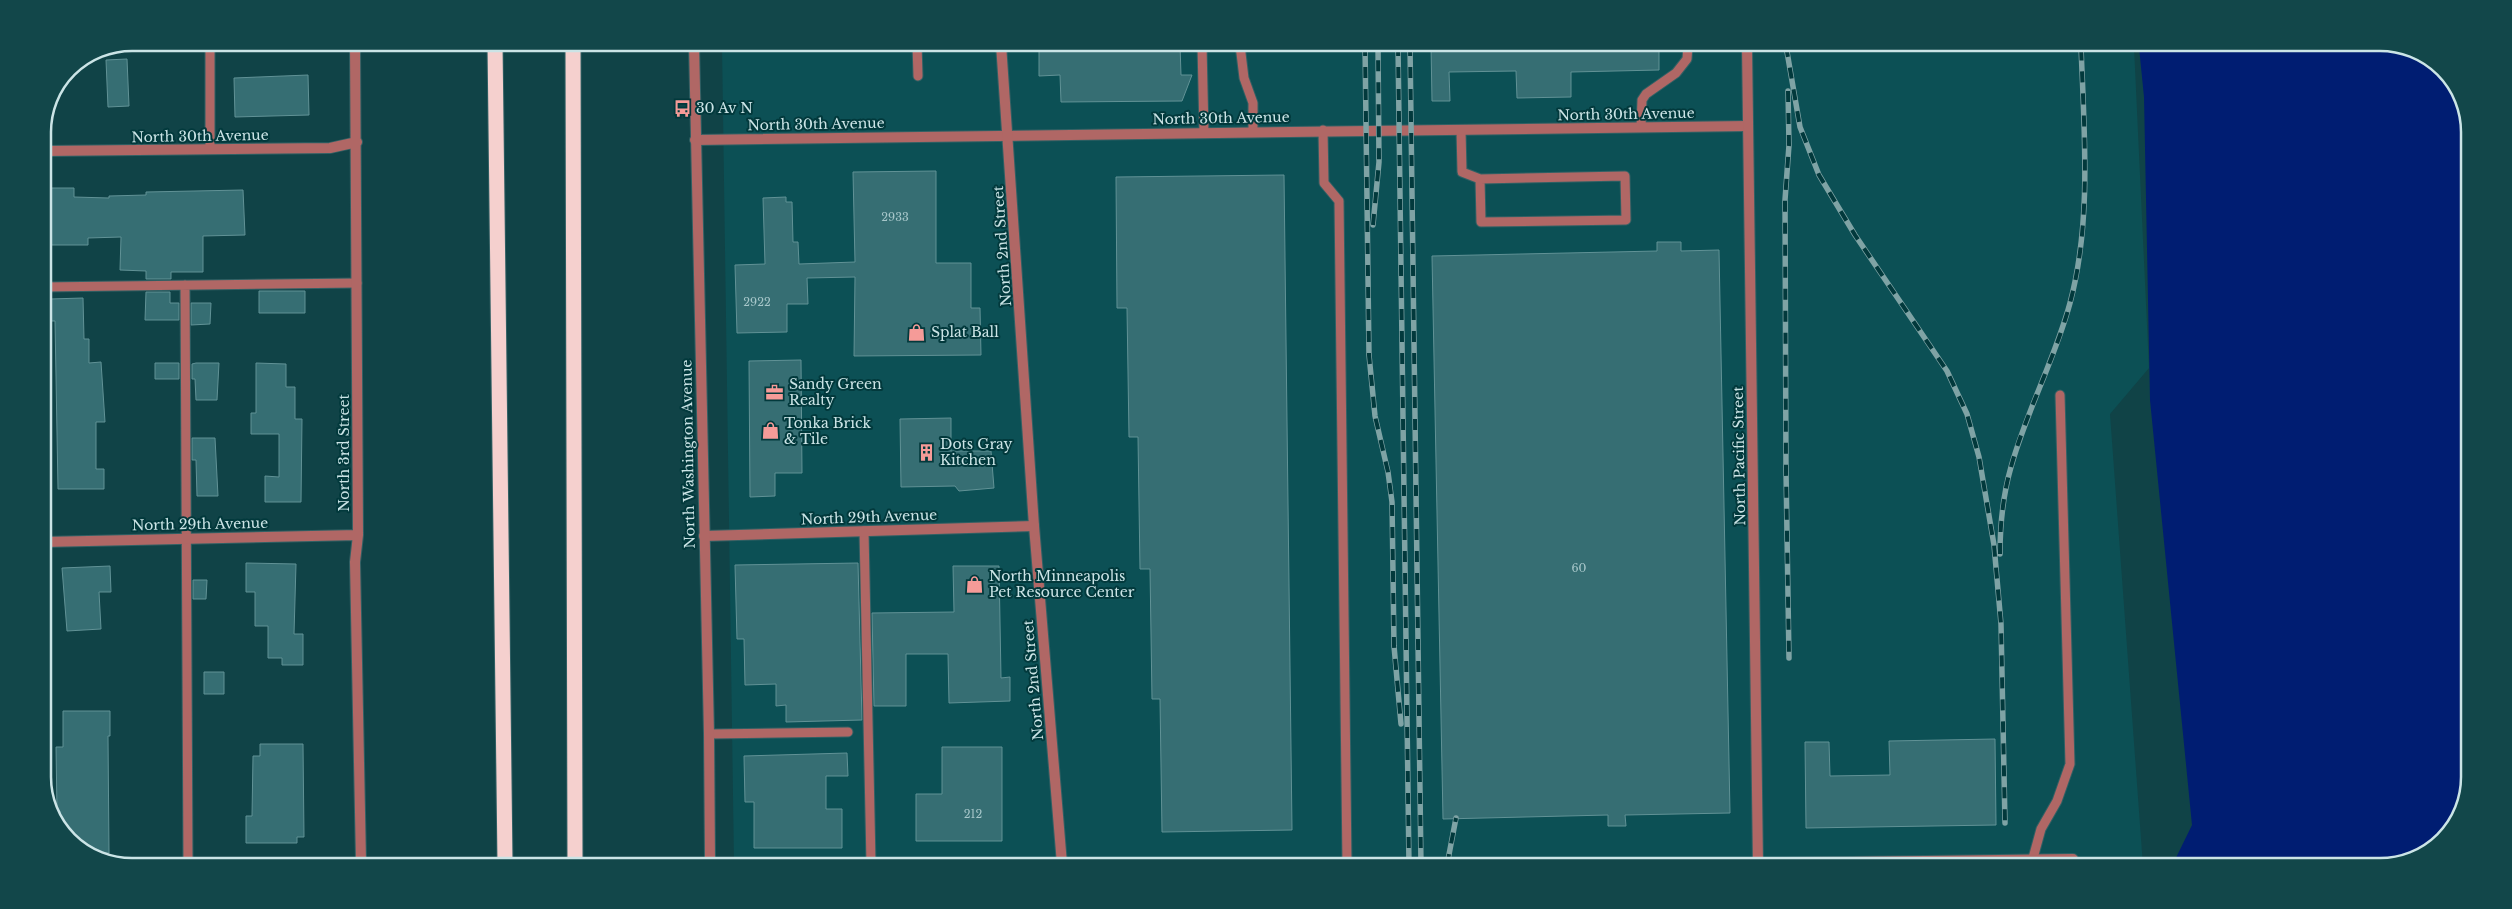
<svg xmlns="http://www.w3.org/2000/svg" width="2512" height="909" font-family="'Libre Baskerville',serif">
	<rect width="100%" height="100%" fill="#104347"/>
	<path fill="#0c5055" d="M722 44 2134 47 2149 368 2110 414 2143 866 734 863Z"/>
	<path fill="#001d72" d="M2139 47H2409L2451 77 2469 126 2465 806 2434 848 2380 866H2172L2192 825 2150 400 2144 97Z"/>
	<path fill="#366e73" stroke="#619296" d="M1039 44 1180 45 1181 75H1192L1182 101 1061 102 1060 75 1039 76Z
		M1431 45 1659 46V70L1571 72V97L1517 98 1516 71 1449 72 1450 101H1432Z
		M127 59 129 106 108 107 106 60Z
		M308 75 309 115 235 117 234 78Z
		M936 171V263H971V308H980L981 355 854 356 855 277 807 278 808 304H787V332L737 333 735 265 765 264 763 198 786 197V202H792L793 242H798L799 264 855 262 853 172Z
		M1284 175 1292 830 1162 832 1160 699H1152L1150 569H1140L1138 437H1129L1127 308H1117L1116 177Z
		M48 188H74V197L109 198V196L146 195V192L243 190 245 235 203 236V272H171V279H146V271L120 270 121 237 88 238V245H47Z
		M1657 242H1681V251L1719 250 1730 813 1625 815 1626 826H1608V815L1443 819 1432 256 1657 251Z
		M259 291H305V313H259Z
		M146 292H170V303H179V320H145Z
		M83 298 84 339H89V363L101 362 105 422H96V469H104V489H58L55 321H51L50 299Z
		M191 303H211L210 324 191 325Z
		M801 360 802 473H775V496L750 497 749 361Z
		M155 363H179V379H155Z
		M196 363H219L217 400H196L195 379H192V364Z
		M256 363 286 364V387H295V419H302L301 502H265V476L279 477V434H251V413H256Z
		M951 418V451H991L994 488 959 491 955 486 901 487 900 419Z
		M192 438H215L218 496H197L196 460H192Z
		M246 563 296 564 294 634H303V665H282V658H268V626H255V592H246Z
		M858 563 862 720 786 722V705L776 706V684L745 685 744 639H737L735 565Z
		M110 566 111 592H99L101 629 67 631 62 568Z
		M953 566H999L1001 678 1010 677V701L949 703 948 654H906V706H874L872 613 954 612Z
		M193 580H207L206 599H193Z
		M204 672H224V694H204Z
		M63 711H110V736H108L109 853H91L61 832 60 828V811H57L56 747H63Z
		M1995 739 1996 825 1806 828 1805 742H1829L1830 776 1890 775 1889 741Z
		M260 744H303L304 837H297V843H246V816H252L253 756H260Z
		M942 747H1002V841H916V794H942Z
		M847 753 848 776H826V809H842V848H754V802H745L744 756Z"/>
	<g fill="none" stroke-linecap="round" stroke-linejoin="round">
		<defs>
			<path id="service" d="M917 44 918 76
				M1202 45 1204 133
				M1240 45 1244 78 1253 103V132
				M1641 127 1642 100 1646 94 1676 73 1687 59 1688 46
				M1323 130 1324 183 1339 201 1347 864
				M1461 130 1462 172 1480 179 1625 176 1626 220 1481 222 1480 179
				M210 149V51
				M185 285 188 862
				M43 287 357 283
				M864 531 871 863
				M709 734 848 732
				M2033 858 2041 829 2057 801 2070 764 2060 395"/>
			<path id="minor" d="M355 43 358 535 355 562 361 862
				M695 140 1748 126
				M43 151 330 148 357 142
				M704 536 1034 526
				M43 542 358 535
				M1636 865 2073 859"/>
			<path id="tertiary" d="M694 44 709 734 710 863
				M1001 44 1034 526 1062 864
				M1747 46 1758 865"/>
			<path id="motorway" d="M495 43 505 863
				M573 43 575 863"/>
		</defs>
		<use href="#service" stroke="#326064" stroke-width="11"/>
		<use href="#minor" stroke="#326064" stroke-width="12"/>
		<use href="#tertiary" stroke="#326064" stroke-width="12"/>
		<use href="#motorway" stroke="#326064" stroke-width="17"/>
		<use href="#service" stroke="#b06765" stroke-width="9"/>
		<use href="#minor" stroke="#b06765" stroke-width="10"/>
		<use href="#tertiary" stroke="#b06765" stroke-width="10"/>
		<use href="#motorway" stroke="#f5d0ce" stroke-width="15"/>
		<defs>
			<path id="rail" d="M1365 45 1369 355 1375 416 1388 472 1392 502 1394 646 1401 724
				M1398 45 1409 865
				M1410 45 1421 865
				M1786 46 1800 127 1819 175 1855 235 1947 371 1967 414 1979 457 1994 545 2001 624 2005 823
				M1788 91 1789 145 1785 200 1786 471 1789 658
				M1373 225 1379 162 1378 45
				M2000 554C2000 525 2003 495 2011 467 2026 412 2055 359 2070 303 2092 221 2084 131 2081 46
				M1447 865 1456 818"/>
		</defs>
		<use href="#rail" stroke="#7fa3a5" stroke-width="5.5"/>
		<use href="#rail" stroke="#02393c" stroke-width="4" stroke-dasharray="11" stroke-linecap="butt"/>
	</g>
	<defs>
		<symbol id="bus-bare" viewBox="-9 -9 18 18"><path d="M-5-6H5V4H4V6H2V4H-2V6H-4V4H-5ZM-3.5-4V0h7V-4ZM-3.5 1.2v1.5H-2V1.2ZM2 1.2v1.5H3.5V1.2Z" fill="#f59b98" stroke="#02393c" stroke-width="2.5" paint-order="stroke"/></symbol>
		<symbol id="shop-bare" viewBox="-9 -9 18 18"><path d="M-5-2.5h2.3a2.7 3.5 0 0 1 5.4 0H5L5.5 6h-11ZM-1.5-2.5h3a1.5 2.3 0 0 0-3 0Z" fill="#f59b98" stroke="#02393c" stroke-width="2.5" paint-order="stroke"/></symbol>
		<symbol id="office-bare" viewBox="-9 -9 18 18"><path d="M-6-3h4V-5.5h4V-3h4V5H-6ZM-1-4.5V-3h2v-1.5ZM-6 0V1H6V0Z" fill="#f59b98" stroke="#02393c" stroke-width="2.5" paint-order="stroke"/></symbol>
		<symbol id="building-bare" viewBox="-9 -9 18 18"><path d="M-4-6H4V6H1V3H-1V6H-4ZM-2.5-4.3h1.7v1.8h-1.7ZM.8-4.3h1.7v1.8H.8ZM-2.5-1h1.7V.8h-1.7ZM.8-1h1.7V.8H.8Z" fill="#f59b98" stroke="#02393c" stroke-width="2.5" paint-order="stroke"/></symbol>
	</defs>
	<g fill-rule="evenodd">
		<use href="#bus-bare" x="670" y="96" width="25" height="25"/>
		<use href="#shop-bare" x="904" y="320" width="25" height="25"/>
		<use href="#office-bare" x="762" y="380" width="25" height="25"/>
		<use href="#shop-bare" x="758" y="418" width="25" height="25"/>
		<use href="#building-bare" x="914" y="440" width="25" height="25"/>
		<use href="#shop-bare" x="962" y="572" width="25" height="25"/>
	</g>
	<g text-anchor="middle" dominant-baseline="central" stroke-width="4" stroke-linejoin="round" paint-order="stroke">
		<g font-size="11" fill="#a6c6c9">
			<text x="895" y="217">2933</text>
			<text x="757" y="302">2922</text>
			<text x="1579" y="568">60</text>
			<text x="973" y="814">212</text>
		</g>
		<g font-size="14" fill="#cbe4e6" stroke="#02393c" text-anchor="start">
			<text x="696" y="108">30 Av N</text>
			<text x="931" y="332">Splat Ball</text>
			<text x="789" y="384">Sandy Green<tspan x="789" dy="16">Realty</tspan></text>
			<text x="784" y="423">Tonka Brick<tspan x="784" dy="16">&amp; Tile</tspan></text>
			<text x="940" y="444">Dots Gray<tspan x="940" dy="16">Kitchen</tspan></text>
			<text x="989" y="576">North Minneapolis<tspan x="989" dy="16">Pet Resource Center</tspan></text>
		</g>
		<g font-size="14" fill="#cbe4e6" stroke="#02393c">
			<text transform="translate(1626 114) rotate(-1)">North 30th Avenue</text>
			<text transform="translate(1221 118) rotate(-1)">North 30th Avenue</text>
			<text transform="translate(816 124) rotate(-1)">North 30th Avenue</text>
			<text transform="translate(200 136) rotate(-1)">North 30th Avenue</text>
			<text transform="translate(1002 246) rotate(-94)">North 2nd Street</text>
			<text transform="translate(344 453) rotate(-90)">North 3rd Street</text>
			<text transform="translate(688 454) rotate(-91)">North Washington Avenue</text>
			<text transform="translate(1739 456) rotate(-91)">North Pacific Street</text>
			<text transform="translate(869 517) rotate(-2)">North 29th Avenue</text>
			<text transform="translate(200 524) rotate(-1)">North 29th Avenue</text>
			<text transform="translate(1033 680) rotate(-95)">North 2nd Street</text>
		</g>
	</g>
	<path d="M0 0H2512V909H0ZM132 51H2380A81 81 0 0 1 2461 132V777A81 81 0 0 1 2380 858H132A81 81 0 0 1 51 777V132A81 81 0 0 1 132 51Z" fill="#12474a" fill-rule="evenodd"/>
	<path fill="none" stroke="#cbe4e6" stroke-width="2.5" d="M132 51H2380A81 81 0 0 1 2461 132V777A81 81 0 0 1 2380 858H132A81 81 0 0 1 51 777V132A81 81 0 0 1 132 51Z"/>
</svg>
